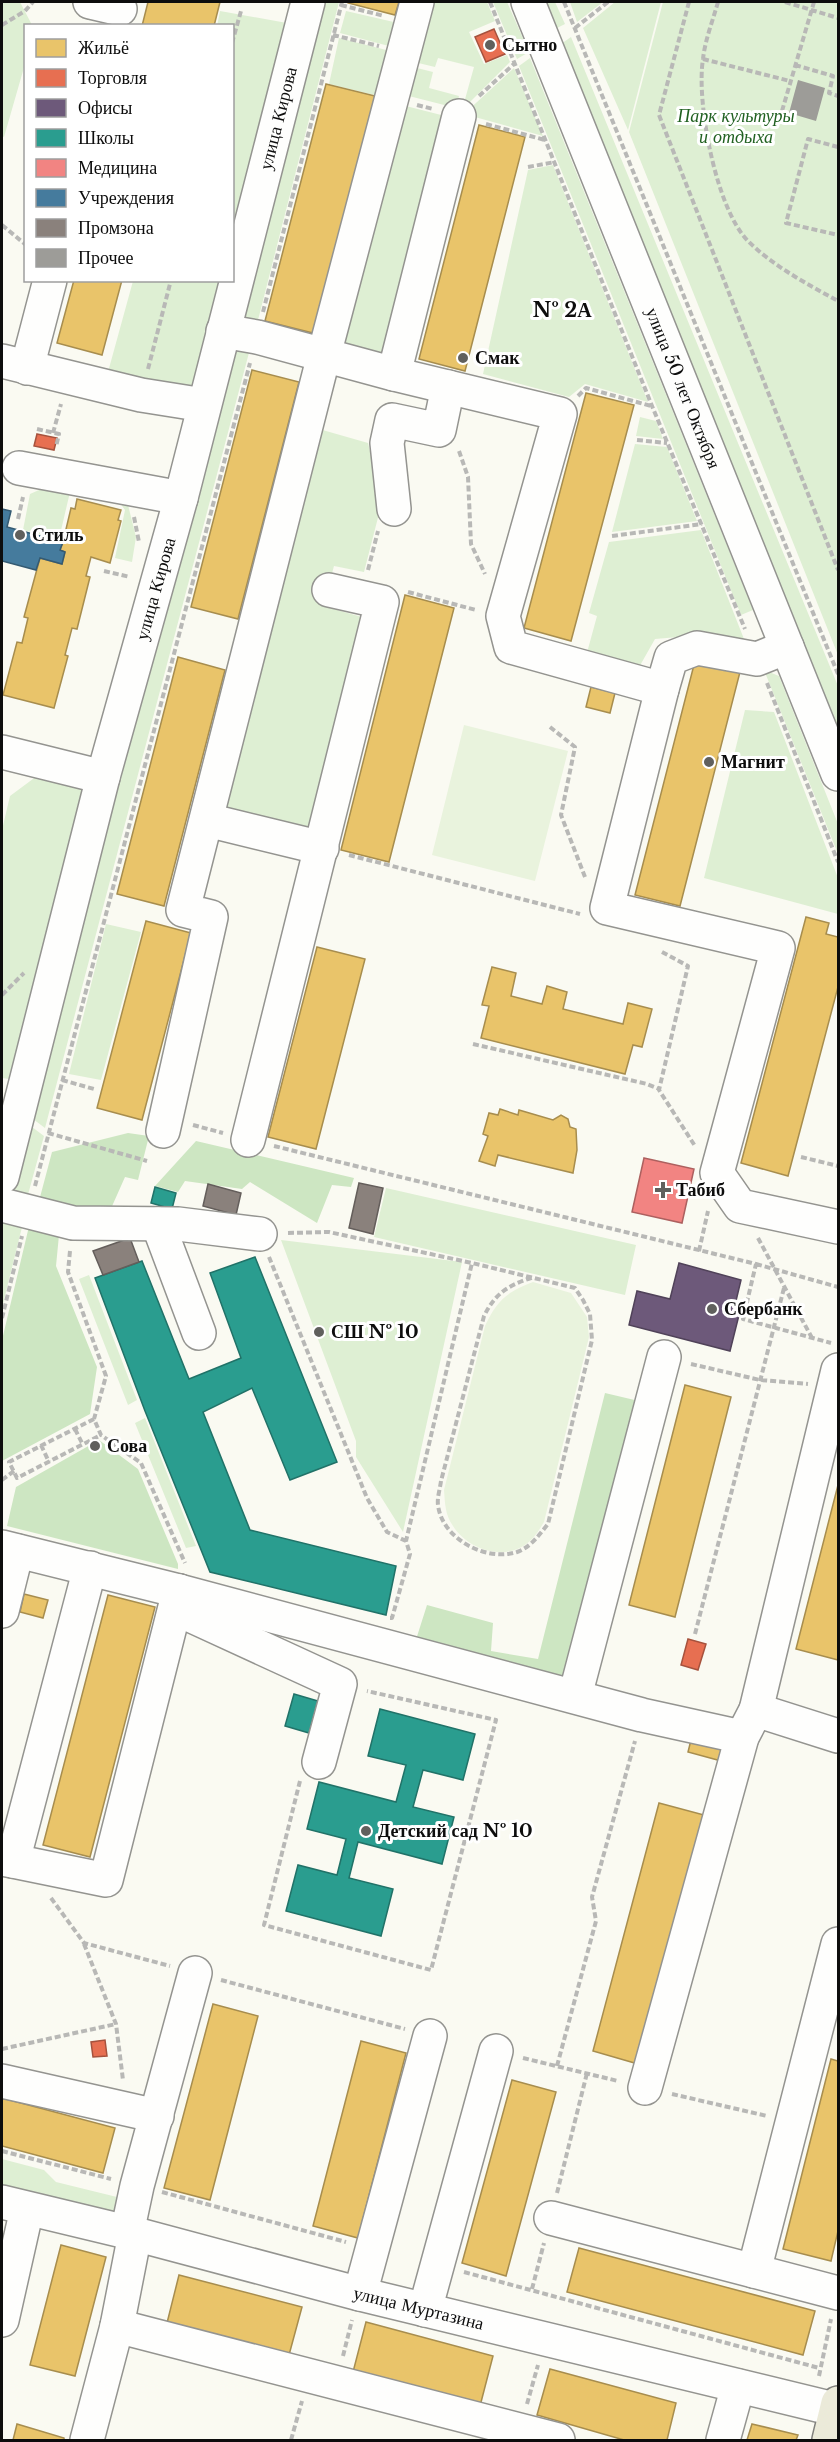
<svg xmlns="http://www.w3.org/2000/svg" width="840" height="2442" font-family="'Libre Baskerville',serif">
	<rect width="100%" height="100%" fill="#fafaf2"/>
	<path fill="#deefd3" d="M2 2H20L32 25 26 26 25 64 4 137 2 136Z
		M320 2H339L256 328 243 318Z
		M423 2H487L495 21 469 32 484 64 507 55 510 62 462 110 474 67 438 58 435 67 410 61Z
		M493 2H507L529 52 517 59Z
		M544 2H555L565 24 555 29Z
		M570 2H603L577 22Z
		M615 2H661L628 130 583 28Z
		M663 2H838V655L629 132Z
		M220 11 287 23 233 233 232 26H217Z
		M346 11 398 23 400 49 340 33Z
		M571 37 838 686V741L561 44Z
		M339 38 398 53 386 98 329 84Z
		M530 58 753 610 741 615 519 66Z
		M409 66 433 72 429 88 459 96 456 108 401 94Z
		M514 68 543 136 464 114Z
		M398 104 453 118 381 360 344 351 339 338Z
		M553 165 648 402 585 384 569 397 483 374 528 170Z
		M133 281H220L192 388 108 372Z
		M251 345 45 1128 29 1116 230 351Z
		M640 417 656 421 663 439 636 436Z
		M312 427 368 443 382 502 364 572 334 566 323 606 369 619 318 836 219 815Z
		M635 444 667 447 697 521 612 532Z
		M57 482 126 497 136 537 132 562 115 558 125 510 120 503 70 492 59 539 23 530 30 494Z
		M701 530 744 639 702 635 655 639 638 669 585 660 597 616 589 613 609 542Z
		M764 670 779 676 838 824V854Z
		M745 710 774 712 838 878V914L704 878Z
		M45 770 86 786V809L9 1079 2 1078V830L10 796Z
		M106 924 141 932 101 1080 69 1074Z
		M28 1124 44 1136 26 1202 16 1197 12 1188Z
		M386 1188 636 1245 625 1295 374 1237Z
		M24 1219 2 1308V1230L3 1222Z
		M281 1240 462 1262 403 1532 356 1457V1441Z
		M89 1275 137 1400 128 1405 79 1279Z
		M145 1418 196 1546 186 1548 135 1423Z
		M2 2159 44 2170 56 2182 121 2198 111 2216 2 2187Z"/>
	<path fill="#cde6c2" d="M128 1133 149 1136 138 1180 125 1177 109 1213 39 1201 52 1152Z
		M196 1141 354 1178 351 1187 332 1185 317 1223 250 1182 242 1189 185 1181 178 1192 155 1186Z
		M30 1222 59 1235 56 1266 97 1367 90 1414 2 1461V1340Z
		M605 1393 643 1402 571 1691 413 1649 427 1605 493 1623 491 1651 538 1659Z
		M99 1440 138 1469 178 1564V1569L7 1526 16 1487Z"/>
	<path fill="#e9f3dd" d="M464 725 568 751 535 881 432 855Z
		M533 1282 571 1293 587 1317 589 1337 544 1522C540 1528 536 1536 530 1541 507 1562 469 1551 453 1526 445 1515 445 1503 444 1490L485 1326C497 1300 507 1292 533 1282Z"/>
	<path fill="#e9c46a" stroke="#a78d4e" stroke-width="1.5" d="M148 2H220L214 26H142Z
		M348 2H399L395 15 348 3Z
		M326 84 375 96 313 333 265 321Z
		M479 125 525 137 465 371 419 359Z
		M74 280H122L102 355 57 343Z
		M252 370 299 382 238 619 191 607Z
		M586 393 634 405 571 641 524 628Z
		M77 499 121 510 118 520 121 521 110 563 91 557 86 576 90 577 77 629 72 628 65 655 68 656 54 708 3 695 17 642 22 643 28 618 24 617 40 558 62 564 65 552 60 550 63 542 71 508 75 509Z
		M405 595 454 608 389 862 341 850Z
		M178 657 225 670 164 906 117 894Z
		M696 657 741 668 680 906 635 895Z
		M591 687 615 693 610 713 586 707Z
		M806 917 829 923 826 934 838 937V987L788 1176 741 1163Z
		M146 921 191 933 142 1120 97 1108Z
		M317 947 365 959 316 1149 268 1137Z
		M492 967 516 973 511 996 542 1004 547 986 567 992 563 1009 623 1024 628 1003 652 1009 642 1047 633 1045 625 1074 481 1038 489 1006 482 1005Z
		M500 1109 518 1115 519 1110 553 1120 561 1115 568 1119 570 1127 576 1129 577 1150 573 1173 498 1155 495 1166 479 1161 488 1136 483 1134 489 1113 498 1115Z
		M685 1385 731 1397 675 1617 629 1605Z
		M838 1485V1660L796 1649Z
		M24 1594 48 1600 43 1618 20 1612Z
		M108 1595 155 1607 90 1857 43 1845Z
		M692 1736 729 1746 725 1762 688 1752Z
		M659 1803 704 1815 638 2064 593 2051Z
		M213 2004 258 2016 210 2200 164 2188Z
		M361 2041 406 2053 358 2238 313 2226Z
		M831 2059 838 2061V2231L831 2261 783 2249Z
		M512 2080 556 2092 506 2276 462 2263Z
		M2 2098 115 2128 103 2173 2 2146Z
		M61 2245 106 2257 75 2376 30 2365Z
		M579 2248 815 2311 803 2355 567 2292Z
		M179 2275 302 2307 289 2355 167 2323Z
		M366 2322 493 2356 480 2406 353 2372Z
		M550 2369 676 2403 667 2440H624L537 2415Z
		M17 2424 64 2438V2440H13Z
		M752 2424 798 2435 796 2440H747Z"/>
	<path fill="#e76f51" stroke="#a6523d" stroke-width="1.5" d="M494 29 505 54 486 62 475 37Z
		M37 434 57 438 54 450 34 446Z
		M688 1639 706 1644 698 1670 681 1665Z
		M105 2040 107 2056 93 2057 91 2042Z"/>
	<path fill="#6d597a" stroke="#504259" stroke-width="1.5" d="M679 1263 741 1280 735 1305 741 1307 730 1351 629 1325 637 1291 670 1299Z"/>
	<path fill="#2a9d8f" stroke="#217268" stroke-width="1.5" d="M155 1187 176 1193 172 1209 151 1203Z
		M255 1257 337 1462 290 1480 252 1388 203 1412 250 1530 396 1566 386 1615 210 1572 145 1411 95 1278 142 1261 189 1379 241 1358 210 1273Z
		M294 1694 318 1701 309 1733 285 1726Z
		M380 1709 475 1734 463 1780 423 1770 413 1807 454 1817 442 1864 358 1842 349 1878 393 1889 381 1936 286 1911 298 1865 337 1875 346 1839 307 1829 319 1782 396 1802 406 1765 368 1756Z"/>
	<path fill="#f28482" stroke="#ad605f" stroke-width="1.5" d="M644 1158 694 1169 682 1223 632 1212Z"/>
	<path fill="#457b9d" stroke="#345a72" stroke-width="1.5" d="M2 509 11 511 7 527 63 542 60 550 65 552 62 564 40 558 36 570 2 561Z"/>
	<path fill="#8a817c" stroke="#645e5b" stroke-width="1.5" d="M359 1183 383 1188 373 1234 349 1228Z
		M208 1184 241 1193 236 1215 203 1206Z
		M130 1238 139 1262 103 1275 93 1251Z"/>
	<path fill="#9d9c98" d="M798 80 825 88 816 121 789 113Z"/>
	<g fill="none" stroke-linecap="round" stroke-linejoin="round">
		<defs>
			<g id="minor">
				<path d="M90 2 120 9"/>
				<path id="s1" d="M528 2 838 774"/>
				<path d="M223 331 257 337 394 374 560 414 503 616 511 647 662 689"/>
				<path d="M2 361 141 395 204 405"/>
				<path d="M27 368 50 280"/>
				<path d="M394 374 459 116"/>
				<path d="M19 468 181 498"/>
				<path d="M394 509 387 443 392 420 439 430 448 387"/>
				<path d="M787 647 757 659 697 648 671 658 662 689 607 908 778 948 717 1173 740 1206 838 1227"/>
				<path d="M2 752 103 777"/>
				<path d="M207 820 322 848"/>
				<path d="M163 1131 211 917 183 910 324 355 417 2"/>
				<path d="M248 1140 382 602 329 590"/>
				<path id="s2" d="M2 1177 103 777 181 498 308 2"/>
				<path d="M2 1205 73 1223 178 1224 260 1234"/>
				<path d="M158 1224 199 1333"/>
				<path d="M2 1547 179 1591 642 1715 742 1737"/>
				<path d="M179 1591 192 1616 340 1684 319 1762"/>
				<path d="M2 1611 17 1551"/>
				<path d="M575 1696 664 1357"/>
				<path d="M756 1710 838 1370"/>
				<path d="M2 1859 13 1861 90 1568"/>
				<path d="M13 1861 106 1880 179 1591"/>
				<path d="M2 2081 157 2116"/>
				<path d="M645 2088 742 1737 756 1710 838 1736"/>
				<path id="s3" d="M2 2202 135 2234 360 2294 838 2410"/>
				<path d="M551 2218 838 2293"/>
				<path d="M127 2233 137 2186 195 1973"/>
				<path d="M754 2271 838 1944"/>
				<path d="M360 2294 430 2036"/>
				<path d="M425 2310 496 2051"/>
				<path d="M2 2320 27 2209"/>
				<path d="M117 2326 135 2234"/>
				<path d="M87 2440 117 2326 558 2440"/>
				<path d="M723 2440 738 2386"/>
			</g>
			<path id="major" d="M829 2440 838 2403"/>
		</defs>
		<use href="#minor" stroke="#949490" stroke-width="36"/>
		<use href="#major" stroke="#81817d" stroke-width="36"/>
		<path stroke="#b8b8b6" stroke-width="4" stroke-dasharray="6 3" stroke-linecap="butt" d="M490 2 652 406 745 629
			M564 2 838 674
			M689 2 659 115 838 570
			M718 2C713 20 705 40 703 59 696 102 716 209 748 241 773 266 807 284 838 301
			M785 2 838 18
			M341 5 384 16
			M2 25 25 11 33 2
			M575 28 608 2
			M333 35 379 46
			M232 43 241 11
			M703 59 790 81
			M795 65 833 76 829 93 838 96
			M479 96 515 63
			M417 105 433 109
			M782 111 814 2
			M486 124 545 140
			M838 147 808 139 786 223 838 235
			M528 167 555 162
			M2 225 26 245
			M263 312 342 2
			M148 369 171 280
			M578 396 586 388 651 406
			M37 429 59 434 56 447
			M53 433 61 404
			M637 440 667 443
			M459 451 468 477 471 544 485 574
			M134 517 139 542
			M18 519 23 497
			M612 536 702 524
			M368 570 378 531
			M104 571 130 577
			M408 592 476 610
			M767 683 838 862
			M550 727 575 747 561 815 585 877
			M349 855 580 914
			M662 952 688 966 659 1090 695 1146
			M2 995 24 973
			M473 1044 647 1084 659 1089
			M62 1080 94 1089
			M193 1125 223 1133
			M48 1133 147 1161
			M274 1146 756 1264 743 1319 831 1343
			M801 1157 838 1166
			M35 1186 250 363
			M288 1233 329 1232 472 1263 575 1288 583 1300 590 1314 592 1340 548 1524C539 1535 531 1547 517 1552 486 1562 442 1539 438 1505 437 1498 440 1489 441 1481L484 1316C496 1292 509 1285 534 1277
			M758 1238 812 1338
			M70 1251 68 1272 106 1376 94 1419 101 1435 141 1463 185 1563
			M699 1251 708 1211
			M269 1257 367 1498 387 1532 406 1541
			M756 1264 838 1287
			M2 1318 22 1236
			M691 1364 760 1380 808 1384
			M94 1419 9 1462 17 1478 101 1435
			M75 1429 83 1445
			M41 1445 49 1462
			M2 1480 14 1471
			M390 1618H392L410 1554 406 1541 472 1263
			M695 1634 784 1288
			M300 1781 264 1925 431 1970 496 1720 367 1691
			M51 1898 84 1943 170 1966
			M84 1944 116 2024 123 2080
			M221 1980 405 2029
			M2 2049 116 2024
			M523 2058 618 2081
			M557 2066 596 1921 592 1897 635 1741
			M672 2094 767 2116
			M2 2151 111 2179
			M162 2192 346 2242
			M557 2193 587 2073
			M464 2272 819 2368
			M532 2289 544 2243
			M343 2356 352 2320
			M819 2376 831 2319
			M527 2404 538 2365
			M291 2440 302 2401"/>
		<use href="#minor" stroke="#fefefd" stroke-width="33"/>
		<use href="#major" stroke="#ebead9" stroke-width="33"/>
	</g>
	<g fill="#60605d" stroke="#fff" stroke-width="2">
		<circle cx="490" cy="45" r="6"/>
		<circle cx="463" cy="358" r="6"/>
		<circle cx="20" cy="535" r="6"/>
		<circle cx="709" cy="762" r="6"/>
		<path d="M660 1181h6v6h6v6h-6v6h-6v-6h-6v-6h6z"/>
		<circle cx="712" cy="1309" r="6"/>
		<circle cx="319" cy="1332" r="6"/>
		<circle cx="95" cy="1446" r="6"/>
		<circle cx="366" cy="1831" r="6"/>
	</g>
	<g text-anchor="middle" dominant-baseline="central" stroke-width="6" stroke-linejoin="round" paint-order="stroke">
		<g font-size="18" font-weight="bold" fill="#0d0d0d" stroke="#fff" text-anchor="start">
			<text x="502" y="45">Сытно</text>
			<text x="475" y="358">Смак</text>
			<text x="32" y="535">Стиль</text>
			<text x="721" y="762">Магнит</text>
			<text x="676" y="1190">Табиб</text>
			<text x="724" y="1309">Сбербанк</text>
			<text x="331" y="1332">СШ № 10</text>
			<text x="107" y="1446">Сова</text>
			<text x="378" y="1831">Детский сад № 10</text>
		</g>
		<g font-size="18" font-style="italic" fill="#216121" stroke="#fff">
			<text x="736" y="116">Парк культуры<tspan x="736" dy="21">и отдыха</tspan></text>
		</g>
		<g font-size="18" fill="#0d0d0d" stroke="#fff">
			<text stroke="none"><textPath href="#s2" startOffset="1094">улица Кирова</textPath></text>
			<text stroke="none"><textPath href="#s1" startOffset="416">улица 50 лет Октября</textPath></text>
			<text stroke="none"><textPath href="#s2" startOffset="608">улица Кирова</textPath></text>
			<text stroke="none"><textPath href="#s3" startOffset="430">улица Муртазина</textPath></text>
		</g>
		<g font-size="20" font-weight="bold" fill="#0d0d0d" stroke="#fff">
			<text x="562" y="310">№ 2А</text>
		</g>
	</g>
	<rect width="840" height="2442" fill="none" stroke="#0d0d0d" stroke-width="6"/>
	<rect x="24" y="24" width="210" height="258" fill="#ffffff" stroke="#9e9e9e" stroke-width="1.5"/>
	<rect x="36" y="39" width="30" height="18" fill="#e9c46a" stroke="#9e9e9e" stroke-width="1.5"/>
	<text x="78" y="54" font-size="18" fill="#0d0d0d">Жильё</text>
	<rect x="36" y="69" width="30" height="18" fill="#e76f51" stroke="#9e9e9e" stroke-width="1.5"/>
	<text x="78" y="84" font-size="18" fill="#0d0d0d">Торговля</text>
	<rect x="36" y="99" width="30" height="18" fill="#6d597a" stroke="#9e9e9e" stroke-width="1.5"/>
	<text x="78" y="114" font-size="18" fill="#0d0d0d">Офисы</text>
	<rect x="36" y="129" width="30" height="18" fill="#2a9d8f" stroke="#9e9e9e" stroke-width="1.5"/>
	<text x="78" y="144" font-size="18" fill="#0d0d0d">Школы</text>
	<rect x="36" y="159" width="30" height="18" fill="#f28482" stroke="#9e9e9e" stroke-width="1.5"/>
	<text x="78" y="174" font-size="18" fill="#0d0d0d">Медицина</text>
	<rect x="36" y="189" width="30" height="18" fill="#457b9d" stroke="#9e9e9e" stroke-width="1.5"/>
	<text x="78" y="204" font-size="18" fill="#0d0d0d">Учреждения</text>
	<rect x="36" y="219" width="30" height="18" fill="#8a817c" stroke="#9e9e9e" stroke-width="1.5"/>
	<text x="78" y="234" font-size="18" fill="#0d0d0d">Промзона</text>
	<rect x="36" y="249" width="30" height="18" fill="#9d9c98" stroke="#9e9e9e" stroke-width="1.5"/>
	<text x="78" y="264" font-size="18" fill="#0d0d0d">Прочее</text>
</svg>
